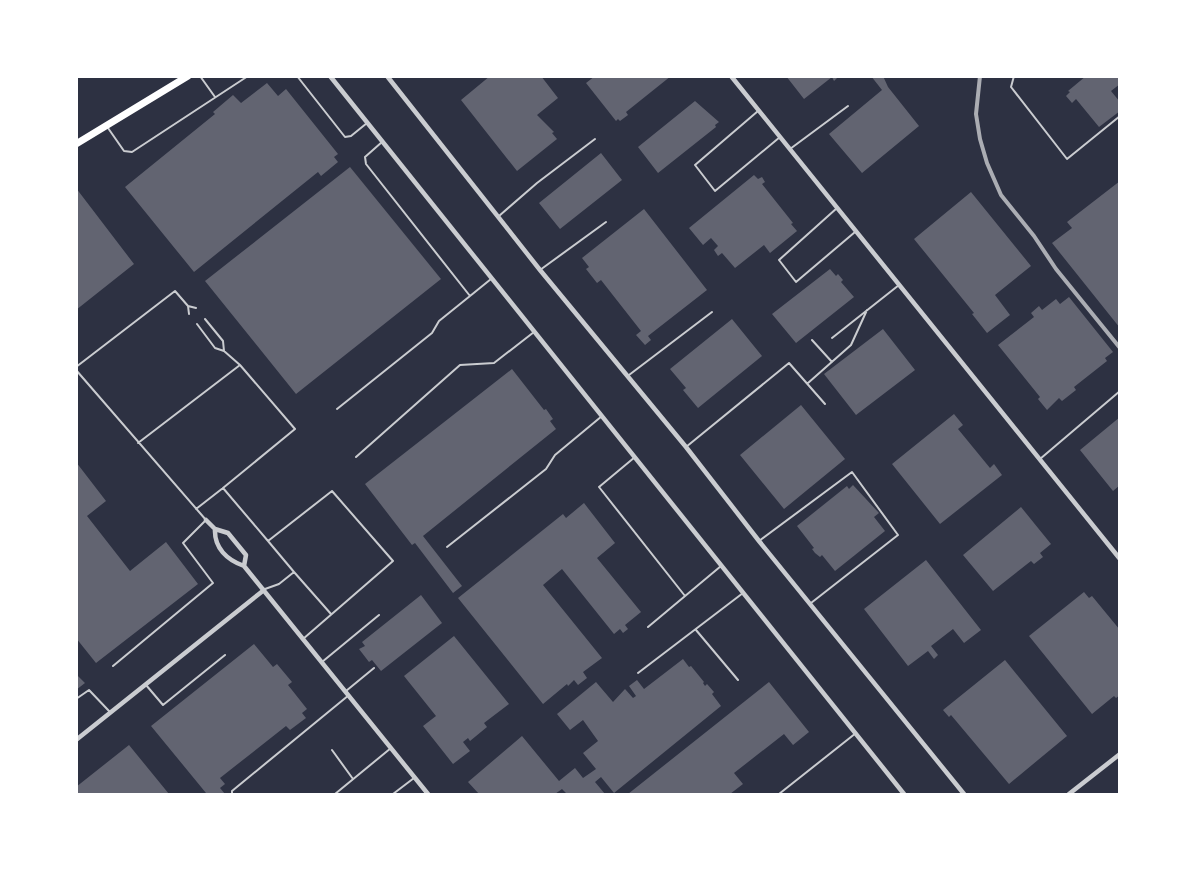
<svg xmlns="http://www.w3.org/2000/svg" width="1196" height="871" font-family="Helvetica,sans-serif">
	<rect width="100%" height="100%" fill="#2d3142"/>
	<path fill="#626471" d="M490 76H541L558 98 537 115 554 132 552 133 557 139 517 171 461 100Z
		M595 76H671L626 112 628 115 620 121 618 119 616 121 586 83Z
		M786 76H839L834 81 832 77 804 99Z
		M871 76H883L888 87 919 126 862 173 829 134 882 90Z
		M1086 76H1120V84L1111 91 1120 102V111L1099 127 1076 99 1072 103 1066 96 1070 92 1068 91Z
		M267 83 278 96 286 89 338 154 334 157 338 162 321 176 318 172 194 272 125 187 215 114 213 112 233 95 241 103Z
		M695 101 719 122 715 125 716 127 658 173 638 147Z
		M601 153 622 180 560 229 539 203Z
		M350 167 441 279 296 394 205 281Z
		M754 175 758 179 762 177 765 182 762 184 793 223 791 224 797 231 770 253 764 245 735 268 722 253 718 256 714 250 718 246 711 238 703 245 689 228Z
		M1120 181V328L1052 243 1072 228 1067 222Z
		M76 188 134 264 76 310Z
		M971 192 1031 266 995 295 1010 315 987 333 972 314 974 313 914 239Z
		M644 209 707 290 648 336 651 340 645 345 636 335 641 331 601 280 597 283 586 269 589 267 582 258Z
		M830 269 836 276 838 274 843 280 841 282 854 297 796 343 772 314Z
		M1069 297 1113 352 1105 358 1107 361 1074 387 1076 390 1062 401 1059 398 1047 410 1038 399 1040 397 998 345 1034 317 1031 313 1039 306 1042 310 1056 299 1060 304Z
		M732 319 762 356 698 408 683 390 686 388 670 369Z
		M883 329 915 370 856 415 824 374Z
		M512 369 544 410 546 409 553 419 550 421 556 429 423 536 462 586 453 593 415 543 412 545 365 484Z
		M801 405 845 459 784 509 740 455Z
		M954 414 963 425 958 429 990 468 994 464 1002 475 940 524 892 464Z
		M1120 417V485L1113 491 1080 450Z
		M76 462 106 501 87 516 130 571 166 542 198 584 96 663 76 638Z
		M853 485 879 513 874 517 885 531 835 571 822 555 820 557 815 553 812 549 814 548 797 526 847 486 849 489Z
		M584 503 615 543 597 558 641 612 625 625 628 629 623 633 620 629 614 634 562 569 543 585 602 658 583 672 587 678 578 685 574 680 568 686 567 684 543 704 458 598 563 514 566 518Z
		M1021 507 1051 544 1040 553 1043 557 1034 564 1031 561 993 591 963 555Z
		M926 560 981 630 964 643 953 629 931 646 938 655 934 659 928 651 908 666 864 609Z
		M1084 592 1089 598 1092 596 1120 630V695L1116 698 1114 696 1092 714 1029 636Z
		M421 595 442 623 381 671 372 660 369 662 359 649 365 646 362 642Z
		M454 636 509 704 484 723 487 727 470 741 468 738 463 742 470 751 453 764 423 726 436 716 404 676Z
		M254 644 273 667 277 664 292 682 288 685 307 709 302 713 306 718 290 730 286 726 220 778 225 784 220 788 225 794H203L206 793 151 726Z
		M683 659 689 667 691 666 704 682 703 683 705 686 707 684 714 692 712 694 721 706 614 793 601 777 595 782 605 794H567L562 789 555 794H479L468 782 522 736 559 781 575 768 583 778 596 769 583 753 598 741 583 720 570 730 557 714 596 682 613 702 625 689 633 698 636 696 629 686 637 680 644 689Z
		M1005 660 1067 736 1009 784 951 715 949 717 943 710Z
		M76 674 85 683 76 690Z
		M769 682 809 732 793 745 784 734 734 773 743 784 730 794H628Z
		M129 745 169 794H76V787Z"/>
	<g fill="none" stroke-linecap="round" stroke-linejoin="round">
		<path stroke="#caccd0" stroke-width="2" d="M200 76 215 97
			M297 76 345 137 351 136 367 123
			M1014 76 1011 87 1067 159 1120 116
			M758 111 695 165 715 191 780 137
			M108 128 124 151 132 152 248 76
			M382 142 365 157 366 164 470 296 491 279
			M790 149 848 106
			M837 208 779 260 796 282 855 232
			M499 216 537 183 595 139
			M540 270 606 222
			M188 306 189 314
			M205 319 223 341 224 351
			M832 338 899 285
			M812 340 832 362
			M76 367 175 291 188 306 196 308
			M76 370 206 520 183 543 213 583 113 666
			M629 375 712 312
			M808 383 851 345 867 310
			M337 409 432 333 439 321 470 296
			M138 443 240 365 224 351 215 348 197 324
			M686 447 789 363 825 404
			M356 457 460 365 494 363 534 332
			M635 457 599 487 685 596
			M1040 459 1120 391
			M223 488 295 429 240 365
			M196 509 223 488 268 541
			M759 541 852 472 898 535 811 603
			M447 547 546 469 555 455 602 416
			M294 572 331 614
			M265 589 279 584 294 572 268 541 332 491 393 561 303 639
			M648 627 721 566
			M696 630 738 680
			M322 662 379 615
			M638 673 743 593
			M146 685 163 705 225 655
			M346 691 374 668
			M76 699 89 690 109 711
			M332 750 353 779
			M232 794V791L349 695
			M335 794 391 748
			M393 794 414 778
			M779 794 856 733"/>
		<path stroke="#caccd0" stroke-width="4.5" d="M330 76 904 794
			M387 76 540 270 686 447 759 541 964 794
			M731 76 1120 559
			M206 520 215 529 228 533 246 555 244 566
			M215 529C214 548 227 560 244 566L428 794
			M76 740 264 590
			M1069 794 1120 754"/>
		<path stroke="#fff" stroke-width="7" d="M76 144 188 76"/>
		<path stroke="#abadb3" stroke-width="4" d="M980 76 976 114 980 139 987 163 1001 195 1034 236 1056 269 1120 348"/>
	</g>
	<rect width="1196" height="871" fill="none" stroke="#ffffff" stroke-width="156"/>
</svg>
